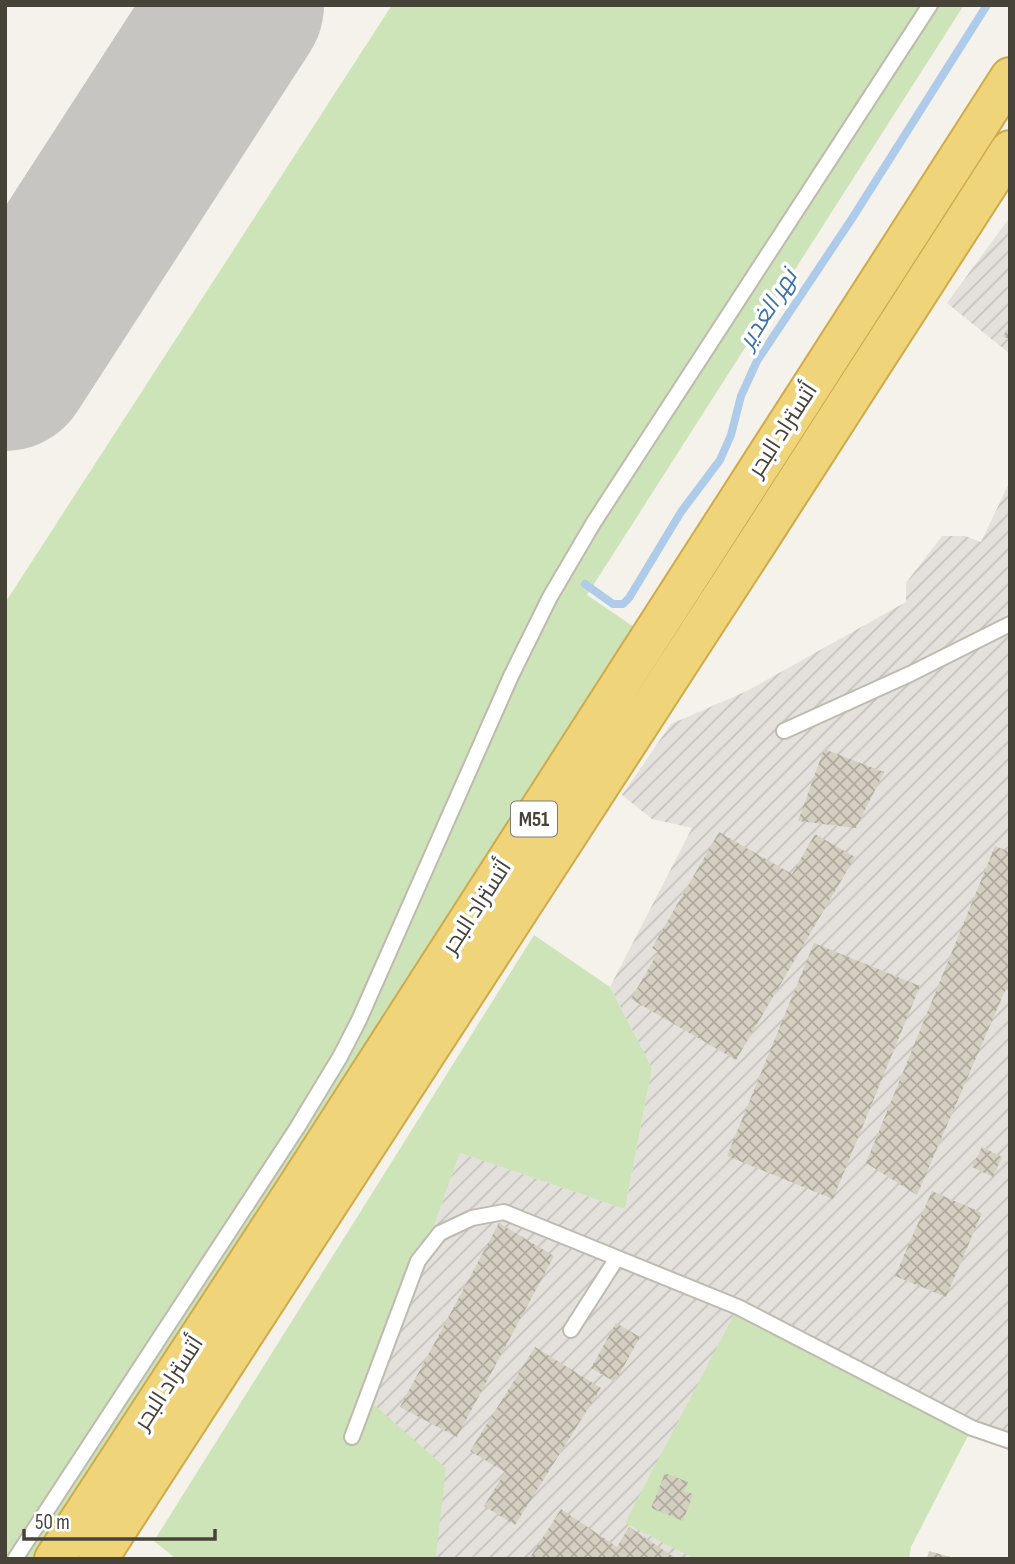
<svg xmlns="http://www.w3.org/2000/svg" width="1015" height="1564" font-family="'Sofia Sans Condensed',Cairo,sans-serif">
	<defs>
		<pattern id="industrial-furrows" width="10" height="10" patternUnits="userSpaceOnUse" patternTransform="scale(1.75)"><rect width="10" height="10" fill="#e4e1dc"/><path d="M-1 1l2-2M0 10L10 0M9 11l2-2" fill="none" stroke="#c5c2be"/></pattern>
		<pattern id="building-cross-hatch" width="8" height="8" patternUnits="userSpaceOnUse" patternTransform="scale(1.75)"><rect width="8" height="8" fill="#d4cfc1"/><path d="M0 0l8 8M0 8l8-8" fill="none" stroke="#aeaa9e"/></pattern>
	</defs>
	<rect width="100%" height="100%" fill="#f4f2eb"/>
	<path fill="url(#industrial-furrows)" d="M1010 217V354L947 303Z
		M1010 481V1441L972 1428 625 1522 695 1559H440L436 1557 371 1402 460 1153 625 1209 652 1068 610 987 692 828 652 819 622 795 671 724 747 691 906 602V583L942 536H965L981 542Z"/>
	<path fill="#cce4b8" d="M392 5H964L587 595 650 638 52 1559H5V603Z
		M534 935 610 987 652 1068 625 1209 460 1153 371 1402 446 1468 436 1556 440 1559H176L154 1541Z
		M738 1307 972 1428 911 1547 909 1559H695L625 1523Z"/>
	<g fill="none" stroke-linecap="round" stroke-linejoin="round">
		<path stroke="#aeccea" stroke-width="8" d="M585 584 613 604H623L629 598 681 512 720 460 731 435 741 396 757 361 853 217 987 5"/>
		<path stroke="#c6c5c2" stroke-width="172" d="M5 365 238 5"/>
	</g>
	<path fill="url(#building-cross-hatch)" d="M1010 325V340L1003 336Z
		M824 749 884 772 856 828 798 821Z
		M719 832 792 874 815 834 855 857 736 1060 631 999 658 952 652 948Z
		M995 846 1010 852V979L917 1195 866 1163Z
		M814 943 920 986 833 1199 727 1156Z
		M982 1147 1002 1157 993 1177 972 1167Z
		M932 1191 982 1213 946 1297 895 1276Z
		M499 1223 554 1256 457 1437 400 1407Z
		M616 1323 640 1337 615 1382 591 1368Z
		M535 1347 601 1388 515 1525 484 1506 505 1472 470 1451Z
		M665 1473 688 1482 684 1491 693 1494 683 1521 651 1508Z
		M561 1509 617 1547 629 1527 677 1559H529Z
		M929 1551 954 1558V1559H927Z"/>
	<g fill="none" stroke-linecap="round" stroke-linejoin="round">
		<defs>
			<path id="service" d="M784 731 910 674 1010 624
				M571 1330 617 1258
				M352 1437 418 1261 440 1233 472 1218 504 1212 738 1307 972 1428 1010 1441
				M15 1559 297 1128 340 1057 359 1020 511 676 550 597 594 522 930 5"/>
			<path id="motorway" d="M54 1559 297 1187 1010 77
				M98 1559 764 532 1010 150"/>
		</defs>
		<use href="#service" stroke="#bebaae" stroke-width="18"/>
		<use href="#motorway" stroke="#ceaa4a" stroke-width="42"/>
		<use href="#service" stroke="#fff" stroke-width="14"/>
		<use href="#motorway" stroke="#f0d47a" stroke-width="38"/>
	</g>
	<g text-anchor="middle" dominant-baseline="central" stroke-width="7" stroke-linejoin="round" paint-order="stroke">
		<rect fill="#fff" stroke="#7e7b74" stroke-width="2" x="511" y="801.5" width="46" height="35" rx="5"/>
		<g font-size="21" font-weight="bold" fill="#474339">
			<text x="534" y="819">M51</text>
		</g>
		<g font-size="23" fill="#474339" stroke="#fff">
			<text transform="translate(783 430) rotate(-57)">أتستراد البحر</text>
			<text transform="translate(477 907) rotate(-57)">أتستراد البحر</text>
			<text transform="translate(169 1383) rotate(-57)">أتستراد البحر</text>
		</g>
		<g font-size="24" font-style="italic" fill="#3c71a9" stroke="#fff">
			<text transform="translate(768 309) rotate(-58)">نهر الغدير</text>
		</g>
	</g>
	<rect width="1015" height="1564" fill="none" stroke="#474339" stroke-width="14"/>
	<path d="M24 1529v10h191v-10" fill="none" stroke="#474339" stroke-width="3.5"/>
	<text x="35" y="1529" font-size="21" fill="#474339" stroke="#ffffff" stroke-width="5" paint-order="stroke">50 m</text>
</svg>
